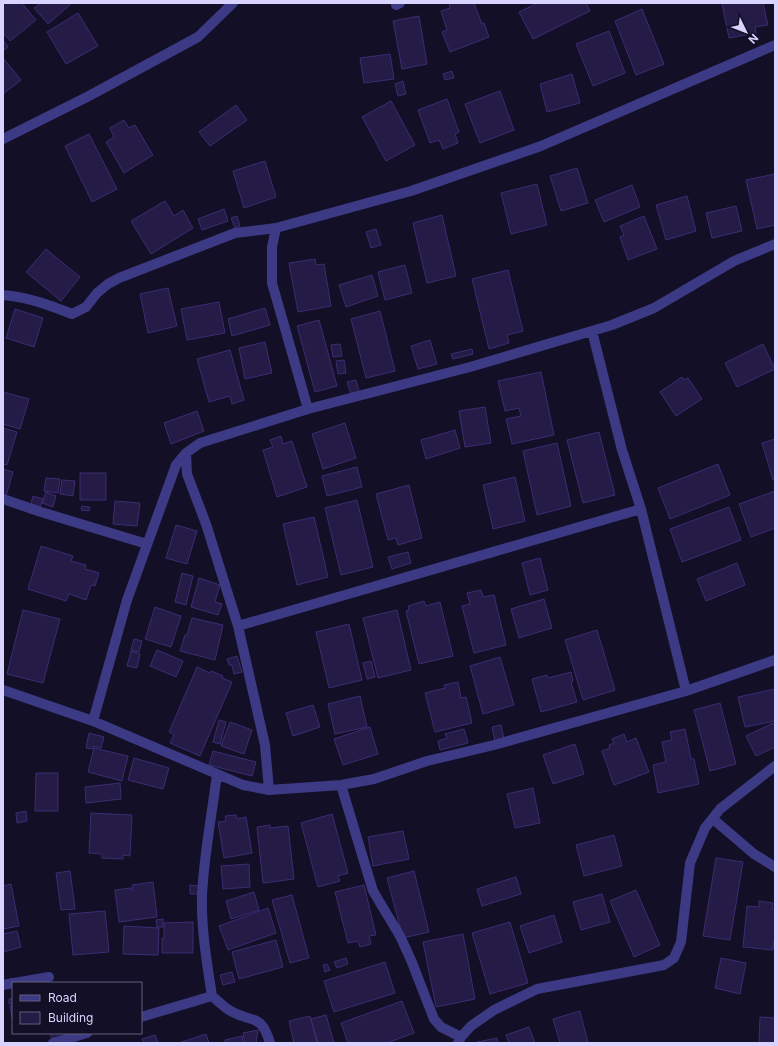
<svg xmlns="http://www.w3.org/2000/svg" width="778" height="1046" font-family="Inter,sans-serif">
	<rect width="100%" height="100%" fill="#130f26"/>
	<path fill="#241b47" stroke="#3b2d73" d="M3 3H22L36 20 10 41 3 33Z
		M41 3H72L48 24 34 8Z
		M452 3H474L482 24 484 23 489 37 450 52 442 32 447 30 441 11 450 8 449 4Z
		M538 3H586L590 11 533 39 519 12Z
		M726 3H763L768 25 755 27 756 33 729 38 722 4Z
		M642 9 664 64 636 75 615 21Z
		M78 13 98 46 66 64 47 32Z
		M419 16 427 64 402 69 393 21Z
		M609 31 625 73 593 86 576 44Z
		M3 40 8 47 3 51Z
		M390 54 394 79 364 83 360 58Z
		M3 58 21 80 3 94Z
		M452 71 454 78 445 80 443 74Z
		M572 74 580 103 547 112 540 84Z
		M403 81 406 94 398 96 395 84Z
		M500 91 514 130 480 143 465 104Z
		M447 99 459 132 455 134 458 143 443 149 439 140 430 143 418 110Z
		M391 101 415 145 386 161 362 117Z
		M236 105 247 120 210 146 199 132Z
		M124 120 129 128 135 125 153 155 124 173 106 142 114 137 110 128Z
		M89 134 117 189 92 202 65 146Z
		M265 161 276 197 244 208 233 171Z
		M577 168 588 203 561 211 550 176Z
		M775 174V225L757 229 746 180Z
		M537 184 547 225 511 234 501 193Z
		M632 185 640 207 604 222 595 200Z
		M687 196 696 231 666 240 656 205Z
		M165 201 174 216 183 210 193 228 151 254 131 221Z
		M736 206 742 231 712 238 706 213Z
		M224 209 228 221 202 230 198 219Z
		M442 215 456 276 427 283 413 223Z
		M237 216 240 226 235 228 231 218Z
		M644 216 657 249 628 260 620 237 624 235 620 226Z
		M376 229 381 245 371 248 366 232Z
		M46 249 80 277 61 301 26 272Z
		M315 259 316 265 324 264 331 306 298 312 289 263Z
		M405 265 412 293 385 300 378 272Z
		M508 270 523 331 507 335 509 343 489 349 472 279Z
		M372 275 378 296 346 307 339 285Z
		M168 288 177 326 148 333 140 294Z
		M219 302 225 333 187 340 181 309Z
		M265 308 270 325 232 336 228 319Z
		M15 309 43 318 34 347 6 338Z
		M380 311 395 371 366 378 351 319Z
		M319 320 337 386 315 392 297 326Z
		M430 340 437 364 418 369 411 346Z
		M265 342 272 373 245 379 239 348Z
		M340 344 342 356 333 357 331 345Z
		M763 344 775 369 737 387 725 363Z
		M472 349 473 354 453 359 451 354Z
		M230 350 244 400 232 404 230 396 209 402 197 359Z
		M344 360 346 373 338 374 336 361Z
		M541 372 554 435 512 444 506 419 521 416 519 408 505 411 498 381Z
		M682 377 684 380 688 378 702 399 676 416 660 392Z
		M356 380 359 391 351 394 347 382Z
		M3 392 29 399 20 429 3 424Z
		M485 407 491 443 465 447 459 411Z
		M197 411 204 431 171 444 164 423Z
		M345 423 356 458 323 469 312 434Z
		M3 428 17 432 7 465 3 464Z
		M455 430 460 448 426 459 421 440Z
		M599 432 615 495 583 503 567 440Z
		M281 436 283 444 292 441 307 487 277 497 263 450 273 447 270 440Z
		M775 439V480H773L762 443Z
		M557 443 571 506 537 515 523 451Z
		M718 464 730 495 670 519 658 488Z
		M357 467 362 487 327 496 322 476Z
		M3 469 13 472 6 496 3 495Z
		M80 473H106V500H80Z
		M515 477 525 521 493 529 483 485Z
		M46 478 60 479 58 493 44 491Z
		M62 480 75 481 73 496 60 494Z
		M409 485 422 538 398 545 396 538 388 540 376 494Z
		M775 491V528L751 537 739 504Z
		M46 492 56 496 53 507 42 503Z
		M33 496 43 499 40 507 31 504Z
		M357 500 373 567 341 575 325 508Z
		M115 501 140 503 137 526 113 524Z
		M82 506 90 507 89 511 81 510Z
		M729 507 741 540 682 562 670 529Z
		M314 517 328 577 297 585 283 524Z
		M176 525 197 531 187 564 166 558Z
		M41 546 73 556 71 561 86 565 85 569 99 573 95 586 91 585 86 600 69 594 66 601 28 589Z
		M408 552 411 563 392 569 388 557Z
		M540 558 548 590 530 595 522 563Z
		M737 563 745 585 706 601 697 579Z
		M182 573 193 576 186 605 175 602Z
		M199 578 220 585 215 602 222 604 218 615 191 607Z
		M481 590 483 597 494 595 506 645 474 653 462 606 470 604 467 593Z
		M544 599 552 628 519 638 511 609Z
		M424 601 426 606 440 602 453 656 419 664 406 611 409 610 408 606Z
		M155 607 181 616 171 647 145 639Z
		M23 610 60 619 43 683 7 674Z
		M397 610 411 670 378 678 363 618Z
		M192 618 223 625 215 660 180 651 185 635H187Z
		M349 624 362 680 329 688 316 632Z
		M597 630 615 690 583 700 565 640Z
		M134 639 142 641 139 652 131 650Z
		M157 650 183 661 176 677 150 666Z
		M131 651 140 654 137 668 127 666Z
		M237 656 242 672 234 674 232 665H229L227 659Z
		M500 657 514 705 483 714 470 666Z
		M371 661 375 677 367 679 363 663Z
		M197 667 210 673 211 671 223 676 222 678 232 682 200 756 170 743 174 735 169 732Z
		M571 672 573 681 571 682 577 702 541 712 532 679 547 675 548 678Z
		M458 682 461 698 466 697 472 723 435 732 425 693 445 688 444 685Z
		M775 689V721L745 727 738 697Z
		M360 696 367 727 335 734 328 704Z
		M720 703 736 764 710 771 694 710Z
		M313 705 320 727 293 736 286 713Z
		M219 720 226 722 220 744 213 742Z
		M230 722 252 730 244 754 221 746Z
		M773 723 775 727V747L756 756 746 736Z
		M501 725 504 739 495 741 492 727Z
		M370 727 378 754 343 765 334 739Z
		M464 729 468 743 440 750 438 741 447 738 445 734Z
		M685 729 691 759H694L699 784 658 793 653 765 666 762 662 742 672 740 670 732Z
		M89 733 104 737 101 748 93 746V749L86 748Z
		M624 734 627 742 636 738 649 772 614 785 602 751 610 748 609 745 614 743 612 739Z
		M575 744 584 774 553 784 543 755Z
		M94 748 128 756 122 781 88 772Z
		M213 751 256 762 252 776 209 765Z
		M134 758 169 768 163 789 128 780Z
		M36 773H58V811H35Z
		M120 783 121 799 86 803 85 787Z
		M533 788 540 823 515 828 507 794Z
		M26 811 27 821 17 823 16 813Z
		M91 813 132 815 130 856 123 855V859L102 858V854L89 853Z
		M332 814 348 873 338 876 340 881 318 887 301 823Z
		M236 815 237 819 246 817 252 853 224 858 218 822 226 821 225 816Z
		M270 825V828L288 826 294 879 263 883 257 827Z
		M403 831 409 859 373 866 368 837Z
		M614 835 622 866 584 876 576 845Z
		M716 858 743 862 730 940 703 936Z
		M249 864 250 887 223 889 221 866Z
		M70 871 75 909 61 910 56 873Z
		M414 871 429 932 403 938 387 878Z
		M516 877 521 894 482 906 477 889Z
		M153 882 157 917 119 922 115 890 131 888V890H133L132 885Z
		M11 884 19 926 3 929V886Z
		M190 885 199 886 200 894H190Z
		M364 885 376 935 369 936 371 944 360 947 358 941 348 943 335 892Z
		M636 890 660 945 634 957 610 901Z
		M254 892 259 910 231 919 226 901Z
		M602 894 610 922 581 930 573 902Z
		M292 895 309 958 290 963 272 900Z
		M759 901 773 903 772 909H775V933L773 950 743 947 747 906 759 907Z
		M268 908 276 933 228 950 219 926Z
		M105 911 109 952 73 955 69 914Z
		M554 915 562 942 529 953 520 926Z
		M163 919V927H157L156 920Z
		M193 922V953H162V938H164V923Z
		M510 922 528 983 490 994 472 933Z
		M124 926 159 928 158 955 123 954Z
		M17 931 21 947 3 952V934Z
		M463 934 475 999 436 1007 423 942Z
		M276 940 283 967 239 979 232 952Z
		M346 958 348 964 337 968 334 962Z
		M721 958 746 963 740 994 715 988Z
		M385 962 395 993 334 1012 324 981Z
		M327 964 330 970 325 972 323 965Z
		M232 972 235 982 223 985 220 975Z
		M9 999H13V1004H9Z
		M402 1001 414 1033 387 1043H348L341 1023Z
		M10 1006H13V1023Z
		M580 1011 588 1043H560L553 1019Z
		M326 1015 334 1043H318L311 1019Z
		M310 1016 317 1043H294L289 1021Z
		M760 1017 775 1018V1043H759Z
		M529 1027 535 1043H509L506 1035Z
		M258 1030 256 1043H245L243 1033Z
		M50 1033H71L52 1039Z
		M206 1034 209 1043H179Z
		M155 1035 158 1043H144L142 1039Z
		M242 1036 243 1043H225V1040Z
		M497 1038 498 1043H473Z"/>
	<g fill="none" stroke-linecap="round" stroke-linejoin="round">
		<path stroke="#3d3a85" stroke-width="10" d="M396 5 400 3
			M3 139 87 97 198 37 233 3
			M276 228 272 247V283L308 409
			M3 295C28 297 49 305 72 314L86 307 97 293 108 284 119 278 235 233 276 228 411 191 541 146 775 45
			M592 331 622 450 641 509 686 691
			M186 453 187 474 206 524 238 626 265 745 269 790
			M3 499 41 512 147 544
			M238 626 641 509
			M3 690 93 721 243 785 269 790 341 785 374 779 427 761 494 745 686 691 775 660
			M93 721 127 600 176 465 186 453 200 443 308 409 470 367 612 325 654 308 734 261 775 244
			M217 774C212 814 204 855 202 895 201 929 207 963 212 996 217 1000 223 1006 229 1010 252 1024 261 1012 270 1043
			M341 785 373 891 400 936 411 960 434 1019 441 1027 461 1037
			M713 819 754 854 775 867
			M14 983 49 977
			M3 985 13 983
			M141 1017 212 996
			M53 1043 87 1033
			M458 1043 461 1037 471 1026 494 1010 537 989 664 965 674 958 681 942 690 863 705 828 720 809 775 766"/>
	</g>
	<rect width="778" height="1046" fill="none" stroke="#d9d4ff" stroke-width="8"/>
	<rect x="12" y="982" width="130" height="52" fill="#130f26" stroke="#625e7d"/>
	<rect x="20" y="995" width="20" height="6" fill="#3d3a85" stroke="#625e7d"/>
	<text x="48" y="1002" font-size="12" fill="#d9d4ff">Road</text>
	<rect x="20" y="1012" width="20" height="12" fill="#241b47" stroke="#625e7d"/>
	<text x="48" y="1022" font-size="12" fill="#d9d4ff">Building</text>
	<g transform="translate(746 32) rotate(133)" stroke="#130f26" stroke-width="3" paint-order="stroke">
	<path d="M0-3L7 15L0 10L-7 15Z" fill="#d9d4ff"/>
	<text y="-6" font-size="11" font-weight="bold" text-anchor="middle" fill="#d9d4ff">N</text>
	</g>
</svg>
